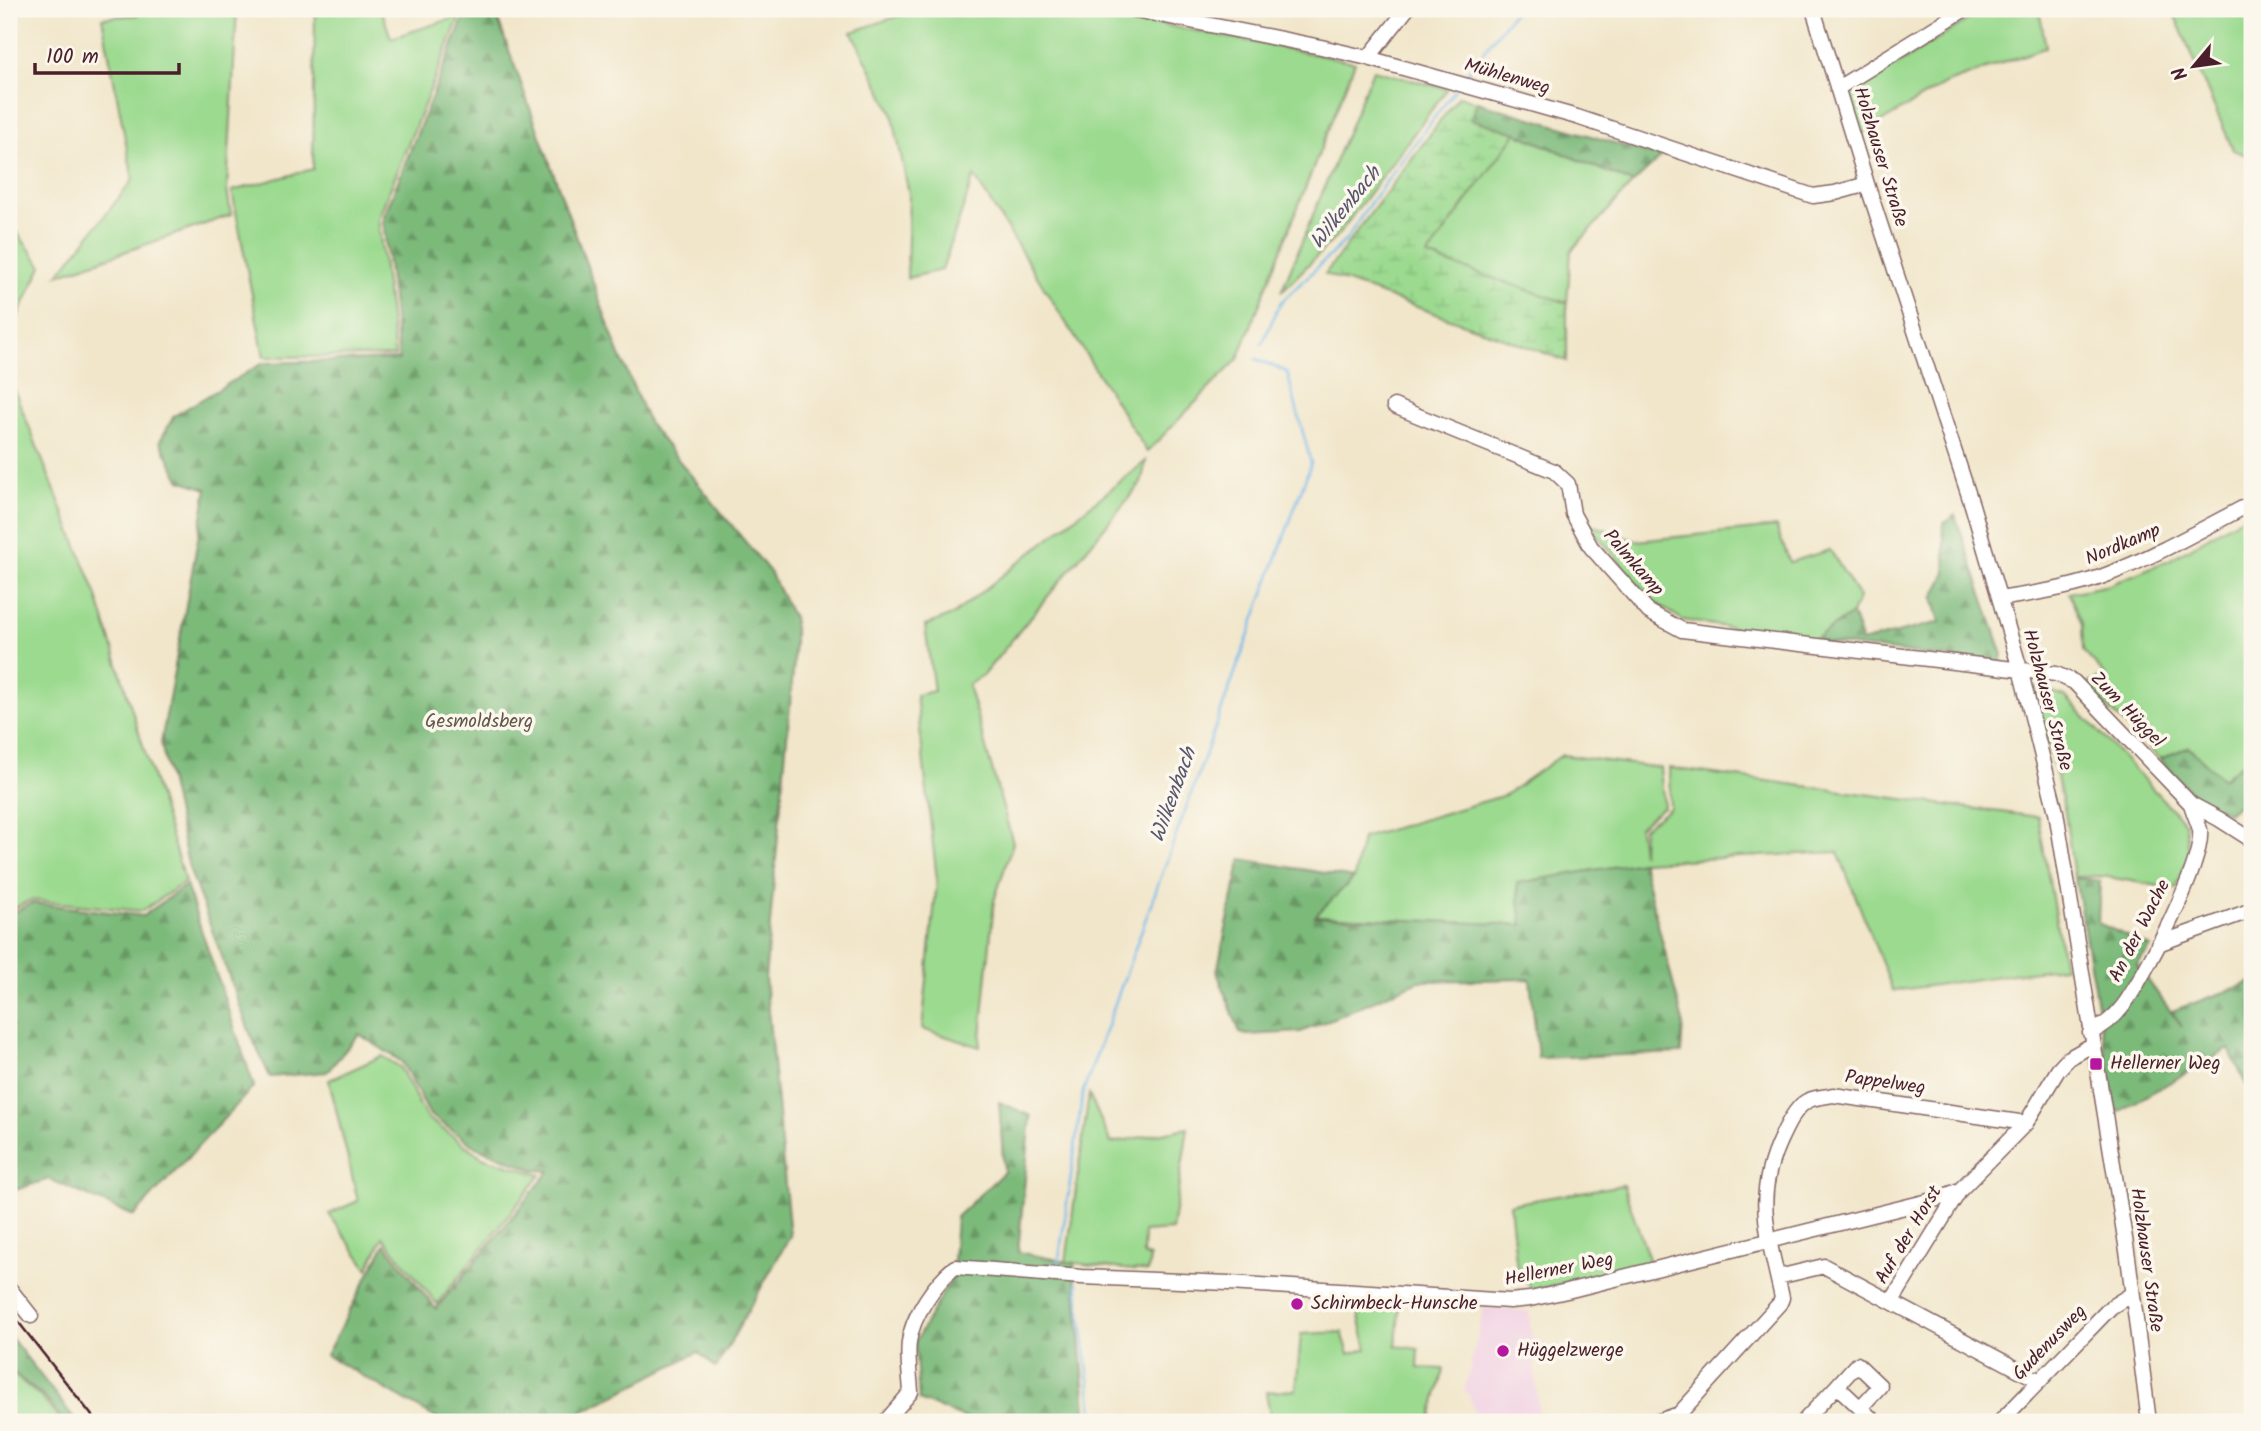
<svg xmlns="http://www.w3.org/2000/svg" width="2261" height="1431" font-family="Kalam,sans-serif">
	<defs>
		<pattern id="forest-firs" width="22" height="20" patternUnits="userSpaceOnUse" patternTransform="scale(1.75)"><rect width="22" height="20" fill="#7cba7a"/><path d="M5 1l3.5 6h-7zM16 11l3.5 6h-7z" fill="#689764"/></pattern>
		<pattern id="wetland-marsh" width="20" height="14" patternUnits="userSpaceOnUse" patternTransform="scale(1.75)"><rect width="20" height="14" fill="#9bda8f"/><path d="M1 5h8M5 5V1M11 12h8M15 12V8" fill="none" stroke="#87bb7c"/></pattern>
	</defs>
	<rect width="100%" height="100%" fill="#fbf7ec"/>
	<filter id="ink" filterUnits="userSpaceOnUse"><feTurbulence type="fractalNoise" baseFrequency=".0143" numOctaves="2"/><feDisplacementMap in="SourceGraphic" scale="14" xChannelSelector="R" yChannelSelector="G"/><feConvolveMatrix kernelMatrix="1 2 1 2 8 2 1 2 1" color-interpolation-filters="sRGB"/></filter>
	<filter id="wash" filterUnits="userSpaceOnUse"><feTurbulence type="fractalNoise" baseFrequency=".00686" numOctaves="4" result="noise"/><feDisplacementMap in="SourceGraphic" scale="28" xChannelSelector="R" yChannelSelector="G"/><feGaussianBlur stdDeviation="1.57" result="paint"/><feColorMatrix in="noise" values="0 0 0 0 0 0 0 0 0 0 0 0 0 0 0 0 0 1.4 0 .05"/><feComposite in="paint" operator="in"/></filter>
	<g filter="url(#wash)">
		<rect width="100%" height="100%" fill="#f1e6ca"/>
		<path fill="#f1d0e3" d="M1484 1308 1529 1311 1539 1412 1511 1422H1478L1468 1393 1464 1392Z"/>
		<path fill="#9bda8f" stroke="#727c5d" stroke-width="2" d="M140 9H237L227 190 231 215 58 275 133 180 102 18 137 15Z
			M315 9H381L391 38 460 16 378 219 395 356 264 357 232 191 313 169Z
			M909 9H1082L1355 62 1238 359 1147 452 974 176 942 270 907 278 909 194 892 112 852 32 907 13Z
			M1985 9H2039L2046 47 1945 84 1859 135 1848 96Z
			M2172 9H2252V157L2233 150Z
			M1373 70 1447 89 1338 235 1281 292Z
			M1516 133 1633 183 1571 251 1567 303 1427 256Z
			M9 222 42 266 9 334Z
			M9 377 96 593 185 882 142 911 30 900 9 911Z
			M1146 461 1141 483 984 674 968 685 1013 843 994 901 980 1047 922 1029 937 880 916 695 934 691 925 626 954 614Z
			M2252 511V755L2223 779 2188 747 2160 759 2084 685 2106 676 2083 651 2082 625 2069 593 2109 585 2169 560Z
			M1587 523 1636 541 1776 527 1790 562 1830 550 1859 597 1852 614 1812 641 1683 620 1652 601Z
			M2035 687 2065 696 2185 823 2189 854 2176 889 2102 876 2074 877 2065 812Z
			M1562 755 1660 768 1664 806 1639 827 1642 854 1643 828 1670 808 1669 768 2038 817 2064 967 1893 991 1838 852 1642 862 1517 883 1523 925 1313 916 1354 878 1362 838 1505 795Z
			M382 1056 400 1067 426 1117 482 1157 541 1175 437 1304 383 1237 368 1269 329 1214 358 1201 329 1080Z
			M1089 1094 1111 1143 1188 1128 1172 1230 1144 1232 1143 1255 1150 1257 1148 1272 1066 1262Z
			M1623 1185 1650 1262 1534 1291 1517 1269 1510 1204Z
			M1359 1300 1400 1301 1396 1346 1419 1349 1418 1368 1444 1369 1430 1422H1271L1266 1392 1296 1390 1301 1334 1342 1332 1349 1354 1367 1349 1358 1312Z
			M9 1371 43 1399 61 1422H9Z"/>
		<path fill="url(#forest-firs)" stroke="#636c52" stroke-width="2" d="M479 9H494L616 346 649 424 770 572 794 620V661L765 979 790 1236 716 1368 698 1352 563 1422H443L326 1355 385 1244 436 1309 550 1171 534 1170 476 1147 430 1115 402 1062 359 1034 327 1072 270 1077 250 1033 189 868 161 743 207 489 180 480 160 441 174 416 263 363 399 359 383 219 465 14Z
			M1477 102 1661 157 1633 183 1516 133 1470 119Z
			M1955 515 2003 655 2000 664 1812 641 1852 614 1862 642 1940 622 1933 598 1946 573 1943 524Z
			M2188 747 2223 779 2252 755V792L2228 813 2195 797 2160 759Z
			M1241 859 1354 878 1315 916 1522 925 1517 883 1642 862 1683 1022 1681 1053 1538 1058 1530 979 1419 981 1301 1032 1247 1035 1240 1033 1217 972Z
			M2075 878 2100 881 2098 923 2151 947 2137 965 2182 1027 2172 1011 2252 982V1096L2229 1049 2116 1113Z
			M186 885 254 1086 134 1216 49 1179 9 1192V915L31 903 143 916Z
			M999 1102 1031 1116 1018 1252 1074 1263 1087 1422H975L919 1400 915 1342 952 1277 956 1217 1004 1172Z
			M9 1335 77 1422H64L46 1399 9 1369Z"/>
		<path fill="url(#wetland-marsh)" stroke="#727c5d" stroke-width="2" d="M1459 96 1477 102 1470 119 1516 133 1427 256 1567 303V361L1325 274Z"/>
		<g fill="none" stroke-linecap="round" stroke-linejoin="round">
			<path stroke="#75b9eb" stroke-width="2.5" d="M1465 76 1516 9
				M1262 344 1280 303 1345 241 1371 202 1455 90
				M1058 1266 1083 1092 1311 463 1287 372 1256 359
				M1077 1283 1094 1422
				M1428 1422H1434"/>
		</g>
	</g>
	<g filter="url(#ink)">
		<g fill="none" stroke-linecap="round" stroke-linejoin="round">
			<defs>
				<path id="minor" d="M1130 9 1321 47 1368 58 1577 117 1813 196 1835 193 1867 184
					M1813 9 1867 184 1972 505 2020 669 2056 812 2128 1257 2149 1422
					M1368 58 1407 9
					M1838 88 1965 9
					M1394 406 1554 471 1568 484 1573 514 1591 547 1649 612 1682 630 2056 674 2074 682 2191 804 2219 819 2252 840
					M2000 599C2035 593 2073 588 2106 575 2156 556 2204 528 2252 503
					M2158 944 2252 910
					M2090 1033C2104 1026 2114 1018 2123 1006 2144 977 2204 864 2200 830 2198 822 2193 812 2191 804
					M1778 1277 1824 1266 2040 1381
					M9 1288 31 1316
					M1892 1301 1960 1190
					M1860 1408 1880 1386 1857 1364 1837 1386 1875 1422
					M885 1422 911 1392C910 1375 907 1358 909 1342 912 1316 936 1282 955 1267L1082 1277 1229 1283 1510 1301 1530 1299 1567 1291 1937 1199 1960 1190 2026 1123 2058 1070 2069 1058 2092 1045
					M1656 1422 1679 1414 1780 1303 1782 1298C1769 1236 1752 1197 1782 1136 1787 1125 1796 1107 1807 1101 1814 1097 1825 1097 1833 1095L2026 1123
					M1803 1422 1837 1386
					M2000 1422 2111 1307 2132 1294"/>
			</defs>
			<use href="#minor" stroke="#846563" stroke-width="17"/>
			<use href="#minor" stroke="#fff" stroke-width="14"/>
			<path stroke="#4a1f2b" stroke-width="2.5" d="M9 1310 97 1422"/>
		</g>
	</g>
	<g fill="#b5179e" stroke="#fbf7ec" stroke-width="2.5">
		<rect x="2089" y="1057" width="14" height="14" rx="3.5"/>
		<circle cx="1297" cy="1304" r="7"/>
		<circle cx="1503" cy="1351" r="7"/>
	</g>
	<g text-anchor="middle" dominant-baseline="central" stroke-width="7" stroke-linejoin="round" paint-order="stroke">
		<g font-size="19" fill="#4a1f2b" stroke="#fbf7ec">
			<text transform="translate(1507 77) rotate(16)">Mühlenweg</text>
			<text transform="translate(1880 157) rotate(73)">Holzhauser Straße</text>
			<text transform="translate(2123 545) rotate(-23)">Nordkamp</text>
			<text transform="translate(1633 563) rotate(49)">Palmkamp</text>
			<text transform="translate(2047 700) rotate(75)">Holzhauser Straße</text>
			<text transform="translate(2127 710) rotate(46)">Zum Hüggel</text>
			<text transform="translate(2140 931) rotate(-63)">An der Wache</text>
			<text transform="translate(1885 1083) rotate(8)">Pappelweg</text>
			<text transform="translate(1909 1235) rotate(-59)">Auf der Horst</text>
			<text transform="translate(2146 1260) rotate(82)">Holzhauser Straße</text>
			<text transform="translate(1559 1270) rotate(-11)">Hellerner Weg</text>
			<text transform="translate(2050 1343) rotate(-46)">Gudenusweg</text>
		</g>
		<g font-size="19" fill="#625749" stroke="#fbf7ec">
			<text x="479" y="722">Gesmoldsberg</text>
		</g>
		<g font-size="19" fill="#4a1f2b" stroke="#fbf7ec" text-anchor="start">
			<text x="2110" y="1064">Hellerner Weg</text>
			<text x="1311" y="1304">Schirmbeck-Hunsche</text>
			<text x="1517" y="1351">Hüggelzwerge</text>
		</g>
		<g font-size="21" font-style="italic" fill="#59556e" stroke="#fbf7ec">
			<text transform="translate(1346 208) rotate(-51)">Wilkenbach</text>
			<text transform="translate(1174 795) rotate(-70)">Wilkenbach</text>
		</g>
	</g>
	<rect width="2261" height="1431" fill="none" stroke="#fbf7ec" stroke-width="35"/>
	<g transform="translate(2194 66) rotate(241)" stroke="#fbf7ec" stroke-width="5" paint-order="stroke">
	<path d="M0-5L12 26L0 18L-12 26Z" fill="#4a1f2b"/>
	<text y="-10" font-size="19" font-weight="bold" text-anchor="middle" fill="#4a1f2b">N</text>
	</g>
	<path d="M35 63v10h144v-10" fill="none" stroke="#4a1f2b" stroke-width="3.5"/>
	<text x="46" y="63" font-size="21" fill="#4a1f2b" stroke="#fbf7ec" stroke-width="5" paint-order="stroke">100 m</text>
</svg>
